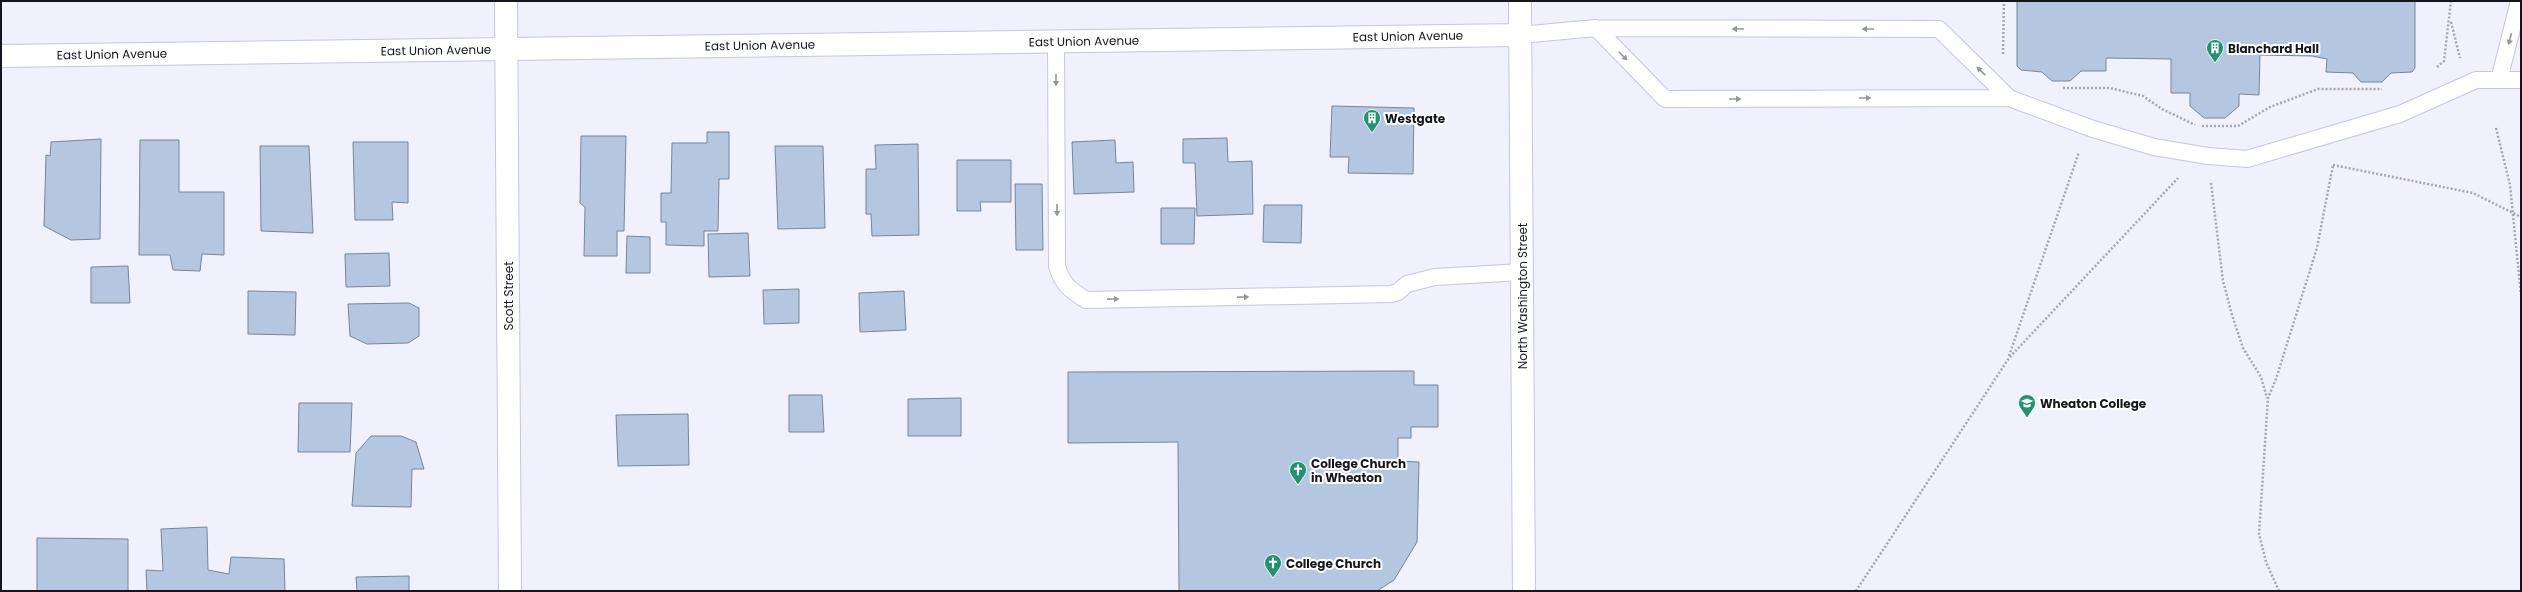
<svg xmlns="http://www.w3.org/2000/svg" width="2522" height="592" font-family="Poppins,sans-serif">
	<rect width="100%" height="100%" fill="#f0f1fc"/>
	<path fill="#b5c7e0" stroke="#75859a" d="M2017 1H2415V68L2412 72 2391 73 2382 82H2361L2353 73 2326 72 2327 59 2312 56 2260 55 2259 95 2239 94V106L2225 118H2204L2190 106V93H2171V59L2106 58V71H2081L2070 81H2052L2042 72 2021 70 2017 66Z
		M1332 106 1414 108 1413 174 1348 173 1349 157H1330Z
		M707 132H729V179H719L718 231H704V246L666 245V222H661V193H671L672 143H707Z
		M581 136H626L624 231H617V256H584L585 207 580 203Z
		M1227 138 1228 162 1252 161 1253 214 1197 216 1195 163H1183V139Z
		M101 139 100 239 71 240 44 226 46 155 50 156 51 142Z
		M140 140H179V192H224V255L202 254 200 271 173 270 170 255H139Z
		M1115 140 1116 163 1133 162 1134 192 1074 194 1072 142Z
		M353 142H408V203L392 202 393 220H355Z
		M918 144 919 235 872 236 871 214H866V169H876L875 145Z
		M260 146H309L313 233 261 231Z
		M775 146H823L825 228 778 229Z
		M957 160H1011V202H980L981 211H957Z
		M1015 184H1042L1043 250H1016Z
		M1264 205H1302L1301 243 1263 242Z
		M1161 208H1195L1194 244H1161Z
		M748 233 750 276 709 277 708 234Z
		M627 236 650 237V273H626Z
		M389 253 390 286 346 287 345 254Z
		M128 266 130 303H91V267Z
		M799 289V323L764 324 763 290Z
		M248 291 296 292 295 335 248 334Z
		M904 291 906 330 860 332 859 293Z
		M409 303 419 308V336L408 343 367 344 350 336 348 304Z
		M1414 371V385H1438V427H1411V438H1398V461L1419 462 1417 542 1394 580 1377 591H1179L1178 442 1068 443V372Z
		M789 395H822L824 432H789Z
		M961 398V436H908V399Z
		M299 403H352L350 452H298Z
		M688 414 689 465 618 466 616 415Z
		M371 436H401L416 442 424 469H412L411 507 352 506 356 453Z
		M207 527 208 570 229 574 231 557 284 559 285 591H147L146 570 163 571 161 529Z
		M37 538 128 539V591H37Z
		M409 576V591H357L356 577Z"/>
	<g fill="none" stroke-linecap="round" stroke-linejoin="round">
		<defs>
			<path id="lane" d="M1596 28 1665 99 2009 98 2093 129 2154 147 2208 156 2247 159 2400 114 2476 80H2521
				M1520 35 1596 28 1939 29 2009 98
				M1056 41 1057 266C1062 284 1070 290 1086 300L1391 294 1398 292 1407 284 1435 277 1522 272
				M2499 80 2519 1"/>
			<path id="street" d="M506 1 510 591
				M1520 1 1524 591
				M1 56 1520 35"/>
		</defs>
		<use href="#lane" stroke="#c3c7e1" stroke-width="18"/>
		<use href="#street" stroke="#c3c7e1" stroke-width="24"/>
		<path stroke="#a5a6b0" stroke-width="2.5" stroke-dasharray="2 2" stroke-linecap="butt" d="M2451 22 2460 58
			M2003 54 2004 1
			M2437 67 2444 61 2451 1
			M2063 88H2110L2143 96 2162 109 2195 125
			M2202 126H2238L2270 107 2318 89H2382
			M2496 128 2510 185 2521 295
			M2333 165 2473 193 2521 217
			M2211 183 2223 281 2232 315 2243 348 2261 377 2267 398
			M2009 356 2079 152
			M1856 591 2009 358 2178 178
			M2279 591 2266 562 2259 534 2268 398 2276 379 2317 248 2333 165"/>
		<use href="#lane" stroke="#fff" stroke-width="16"/>
		<use href="#street" stroke="#fff" stroke-width="22"/>
	</g>
	<defs><path id="oneway-solid" d="M-6-.8H1V-3.2L6.5 0L1 3.2V.8H-6Z"/></defs>
	<g fill="#95969a">
		<use href="#oneway-solid" transform="translate(1738 29) rotate(-180)"/>
		<use href="#oneway-solid" transform="translate(1868 29) rotate(-180)"/>
		<use href="#oneway-solid" transform="translate(2510 39) rotate(104)"/>
		<use href="#oneway-solid" transform="translate(1623 56) rotate(45)"/>
		<use href="#oneway-solid" transform="translate(1981 71) rotate(-136)"/>
		<use href="#oneway-solid" transform="translate(1056 80) rotate(90)"/>
		<use href="#oneway-solid" transform="translate(1865 98)"/>
		<use href="#oneway-solid" transform="translate(1735 99)"/>
		<use href="#oneway-solid" transform="translate(1057 210) rotate(90)"/>
		<use href="#oneway-solid" transform="translate(1243 297) rotate(-1)"/>
		<use href="#oneway-solid" transform="translate(1113 299) rotate(-1)"/>
	</g>
	<defs>
		<symbol id="building-pin" viewBox="-11 -11 22 30"><path d="M0 17L-7.5 6A9.5 9.5 0 1 1 7.5 6Z" fill="#249171" stroke="#fff"/><path d="M-4-6H4V6H1V3H-1V6H-4ZM-2.5-4.3h1.7v1.8h-1.7ZM.8-4.3h1.7v1.8H.8ZM-2.5-1h1.7V.8h-1.7ZM.8-1h1.7V.8H.8Z" fill="#fff"/></symbol>
		<symbol id="university-pin" viewBox="-11 -11 22 30"><path d="M0 17L-7.5 6A9.5 9.5 0 1 1 7.5 6Z" fill="#249171" stroke="#fff"/><path d="M0-5L7-2L0 1L-7-2ZM-4 1L0 2.5L4 1V4Q0 6-4 4Z" fill="#fff"/></symbol>
		<symbol id="church-pin" viewBox="-11 -11 22 30"><path d="M0 17L-7.5 6A9.5 9.5 0 1 1 7.5 6Z" fill="#249171" stroke="#fff"/><path d="M-1.2-6h2.4v3.5h3.3v2.4h-3.3V6h-2.4V-.1h-3.3v-2.4h3.3Z" fill="#fff"/></symbol>
	</defs>
	<g fill-rule="evenodd">
		<use href="#building-pin" x="2205" y="38" width="20" height="27"/>
		<use href="#building-pin" x="1362" y="108" width="20" height="27"/>
		<use href="#university-pin" x="2017" y="393" width="20" height="27"/>
		<use href="#church-pin" x="1288" y="460" width="20" height="27"/>
		<use href="#church-pin" x="1263" y="553" width="20" height="27"/>
	</g>
	<g text-anchor="middle" dominant-baseline="central" stroke-width="4" stroke-linejoin="round" paint-order="stroke">
		<g font-size="12" fill="#14161f" stroke="#fff">
			<text transform="translate(1408 36) rotate(-1)">East Union Avenue</text>
			<text transform="translate(1084 41) rotate(-1)">East Union Avenue</text>
			<text transform="translate(760 45) rotate(-1)">East Union Avenue</text>
			<text transform="translate(436 50) rotate(-1)">East Union Avenue</text>
			<text transform="translate(112 54) rotate(-1)">East Union Avenue</text>
			<text transform="translate(508 296) rotate(-90)">Scott Street</text>
			<text transform="translate(1522 296) rotate(-90)">North Washington Street</text>
		</g>
		<g font-size="12" font-weight="bold" fill="#14161f" stroke="#fff" text-anchor="start">
			<text x="2228" y="48">Blanchard Hall</text>
			<text x="1385" y="118">Westgate</text>
			<text x="2040" y="403">Wheaton College</text>
			<text x="1311" y="463">College Church<tspan x="1311" dy="14">in Wheaton</tspan></text>
			<text x="1286" y="563">College Church</text>
		</g>
	</g>
	<rect width="2522" height="592" fill="none" stroke="#14161f" stroke-width="4"/>
</svg>
